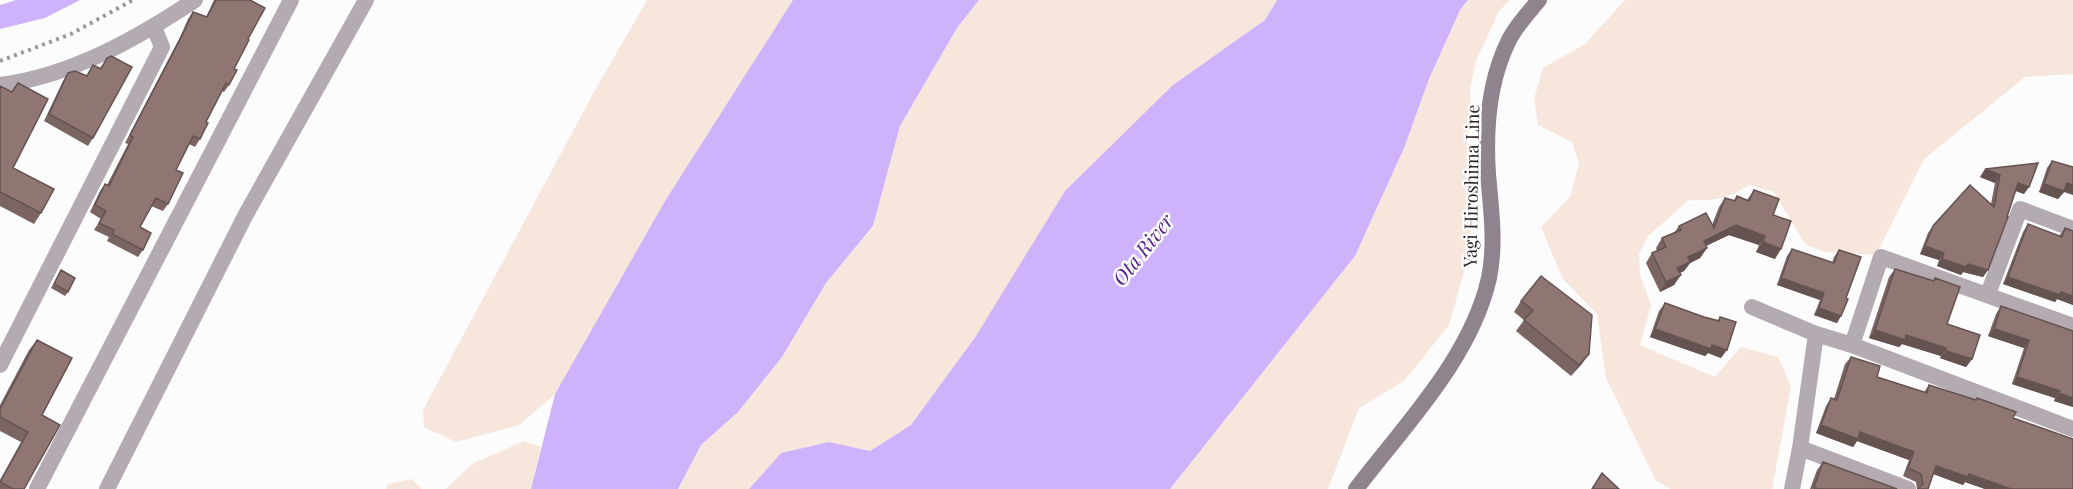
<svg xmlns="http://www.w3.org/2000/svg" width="2073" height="489" font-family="'Playfair Display',serif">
	<rect width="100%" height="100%" fill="#fcfcfc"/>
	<path fill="#f7e6db" d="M647 0H793L665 201 555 394 519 425 456 442 424 427 423 410 594 92Z
		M979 0H1277L1265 20 1173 85 976 336 911 425 870 451 829 442 781 453 749 489H678L701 445 738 412 782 357 826 283 873 227 900 126 957 28Z
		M1468 0H1510L1499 11 1476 61 1470 88 1471 116 1467 151 1471 200V247L1449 325 1404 381 1359 408 1328 489H1170L1355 256 1404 148 1429 79 1460 10Z
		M1625 0H2073V74L2025 77 1924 159 1876 255 1825 252 1805 244 1774 192 1749 185C1727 199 1714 201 1689 200L1648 236 1639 254 1640 275 1651 305 1640 345 1715 377 1741 347 1778 357 1791 386 1772 489H1671L1656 481 1606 378 1597 314 1563 279 1541 227 1570 197 1579 163 1572 142 1538 125 1534 99 1543 68 1585 44Z
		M524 441 541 447 531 489H445L474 463Z
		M411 479 422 489H386L388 484Z"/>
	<path fill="#ceb3fc" d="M16 0H80L45 18 0 29V5Z
		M793 0H979L957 28 900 126 873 226 826 283 782 357 738 412 701 445 678 489H531L555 394 665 201Z
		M1277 0H1468L1460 10 1429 79 1404 148 1355 256 1170 489H749L781 453 829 442 870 451 911 425 976 336 1065 191 1173 85 1265 20Z"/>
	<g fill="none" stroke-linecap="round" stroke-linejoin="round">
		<path stroke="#9c9798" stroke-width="4" stroke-dasharray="3 4.5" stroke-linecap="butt" d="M0 61 71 34 133 0"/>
		<path stroke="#b3aab2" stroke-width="16" d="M0 85C71 76 136 39 195 0
			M1988 294 2020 209 2073 229
			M1752 307 1816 334
			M1852 345 1881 257 2073 326
			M0 365 162 47 154 27
			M1800 448 1908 489
			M37 489 291 0
			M1792 489 1800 448 1816 334 1852 345 2073 429"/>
		<path stroke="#b3aab2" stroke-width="16" d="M107 489 245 216 366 0"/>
		<path stroke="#8f838e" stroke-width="16" d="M1356 489C1404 426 1471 358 1489 278 1496 244 1491 209 1488 174 1485 129 1489 80 1509 40 1516 26 1529 12 1539 0"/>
	</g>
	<path fill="#7b6563" d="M214 0H250L248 39 234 69 229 85 224 92 222 91 206 122 200 139 195 147 189 144 176 170 168 204 163 211 151 206 140 227 143 250 138 257 107 241 109 237 94 230 101 219 90 212 100 191 105 184 107 185 128 144 125 143 180 37 188 19 193 12 206 17Z
		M107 58 93 138 88 146 44 121 63 81 68 73 86 76 93 65 100 68Z
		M0 86 13 168 41 213 34 224 0 206Z
		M2052 161 2064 192 2058 199 2039 192 2047 168Z
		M2038 163 2024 194 2016 191 1988 270 1983 277 1963 272 1961 275 1937 266 1939 260 1920 254 1928 233 1933 226 1991 204 1995 183 1980 177Z
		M1754 190 1773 215 1775 259 1756 252 1759 245 1729 235 1706 246 1707 248 1700 258 1690 263 1684 271 1679 273 1674 285 1660 292 1646 263 1652 253 1657 251 1656 248 1662 238 1674 233 1679 226 1712 225 1719 207 1725 198 1734 200 1737 196 1747 200Z
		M2028 224 2059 236 2065 228 2073 231V305L2057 299 2055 302 2003 284 2023 232Z
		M1792 249 1832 263 1834 257 1839 250 1837 323 1814 315 1820 300 1777 285 1787 256Z
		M1895 269 1933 281 1935 278 1947 324 1972 359 1966 367 1940 358 1941 356 1902 344 1899 347 1869 338 1889 277Z
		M61 270 68 292 65 296 51 288Z
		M1521 301 1589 354 1571 376 1516 331 1524 320 1514 312Z
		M1665 303 1704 317 1718 320 1720 317 1721 358 1708 353 1705 356 1650 337 1659 311Z
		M2001 306 2073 331V407L2054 401 2055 398 2012 384 2024 348 1988 336 1996 314Z
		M37 340 42 415 24 489H0V480L21 442 0 431V405L29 350Z
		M1851 357 1877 377 1924 392 1929 385 1976 400 1977 398 2013 418 2073 489H1985L1965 482 1963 485 1933 474 1928 489H1917L1916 482 1903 476 1909 460 1857 441 1853 447 1816 433 1826 406 1831 398 1834 399 1845 364Z
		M1823 462 1897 489H1810L1817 470Z"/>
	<path fill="#645350" d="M1985 169 2000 175 1995 183 1980 177Z
		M2018 183 2029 187 2024 194 2013 190Z
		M2067 183 2073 185V195L2064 192 2058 199 2039 192 2044 184Z
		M1736 225 1765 236 1759 245 1729 235 1697 250 1704 241Z
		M1763 242 1781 249 1775 259 1756 252Z
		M1925 246 1944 253 1939 260 1920 254Z
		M1707 248 1700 258 1690 263 1684 271 1670 278 1677 268 1688 257Z
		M1942 259 1968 264 1988 270 1983 277 1963 272 1961 275 1937 266Z
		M1681 275 1674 285 1660 292 1666 282Z
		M2008 277 2073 296V305L2057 299 2055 302 2003 284Z
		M1781 278 1824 293 1820 300 1777 285Z
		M1819 308 1841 316 1837 323 1814 315Z
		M1655 329 1712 345 1727 350 1721 358 1708 353 1705 356 1650 337Z
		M1994 329 2029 340 2024 348 1988 336Z
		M1875 330 1906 335 1946 348 1941 356 1902 344 1899 347 1869 338Z
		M1946 351 1972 359 1966 367 1940 358Z
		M1589 354 1581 365 1571 376 1579 365Z
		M2017 377 2060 391 2055 398 2012 384Z
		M2059 393 2073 398V407L2054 401Z
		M1821 425 1860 432 1914 452 1909 460 1857 441 1853 447 1816 433Z
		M1936 466 1969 474 2011 489H1985L1965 482 1963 485 1931 473Z"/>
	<path fill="#8f7673" stroke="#645350" stroke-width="1.5" d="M216 0H250L265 8 248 39 249 40 234 69 237 70 229 85 226 83 206 122 208 123 200 139 193 136 176 170 183 173 168 204 156 198 140 227 151 233 143 250 112 234 114 230 99 223 106 211 95 205 105 184 109 186 133 137 130 135 185 30 193 12 207 17Z
		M111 56 132 67 93 138 49 114 68 73 75 71 87 76 93 65 101 69 107 58Z
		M18 83 48 99 13 168 54 189 41 213 0 192V86L12 92Z
		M2052 161 2073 167V185L2067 183 2064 191 2044 184Z
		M2038 163 2029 187 2018 183 2007 217H2008L1988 270 1968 264 1966 267 1942 259 1944 253 1925 246 1933 226 1970 185 1994 207 2000 175 1985 169Z
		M1754 190 1779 199 1773 215 1791 221 1781 249 1763 242 1765 236 1736 225 1704 241 1707 248 1688 257 1690 262 1677 268 1681 275 1666 282 1652 253 1666 247 1662 238 1681 230 1679 226 1706 213 1714 228 1725 198 1735 201 1737 196 1749 201Z
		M2028 224 2062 237 2065 228 2073 231V296L2061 292 2060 295 2008 277Z
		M1792 249 1834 263 1839 250 1861 257 1846 298 1848 299 1841 316 1819 308 1824 293 1781 278Z
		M1895 269 1934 281 1935 278 1960 287 1947 324 1980 335 1972 359 1946 351V348L1906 335 1905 340 1875 330Z
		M61 270 75 278 68 292 54 284Z
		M1541 276 1592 315 1589 354 1579 365 1524 320 1533 310 1521 301Z
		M1665 303 1704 317 1719 321 1720 317 1736 322 1727 350 1712 345 1711 349 1655 329Z
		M2001 306 2073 331V398L2059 393 2060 391 2017 377 2029 340 1994 329Z
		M37 340 72 358 42 415 60 425 24 489H13L0 482 28 432 0 417V409Z
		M1851 357 1880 366 1877 377 1927 393 1929 385 1976 400 1977 398 2016 412 2013 418 2073 439V489H2011L1969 474 1968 477 1936 466 1928 489H1918L1923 484 1921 474 1908 468 1914 452 1860 432 1858 439 1821 425 1831 398 1837 400Z
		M1823 462 1897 489H1815L1816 488 1814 487Z
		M1602 473 1619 489H1592Z"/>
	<g text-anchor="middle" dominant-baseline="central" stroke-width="5" stroke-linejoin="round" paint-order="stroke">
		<g font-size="18" fill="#2e2427" stroke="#fcfcfc">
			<text transform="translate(1471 186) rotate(-89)">Yagi Hiroshima Line</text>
		</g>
		<g font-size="20" font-style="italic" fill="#532187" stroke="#fcfcfc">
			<text transform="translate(1142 249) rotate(-52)">Ota River</text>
		</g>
	</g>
</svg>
